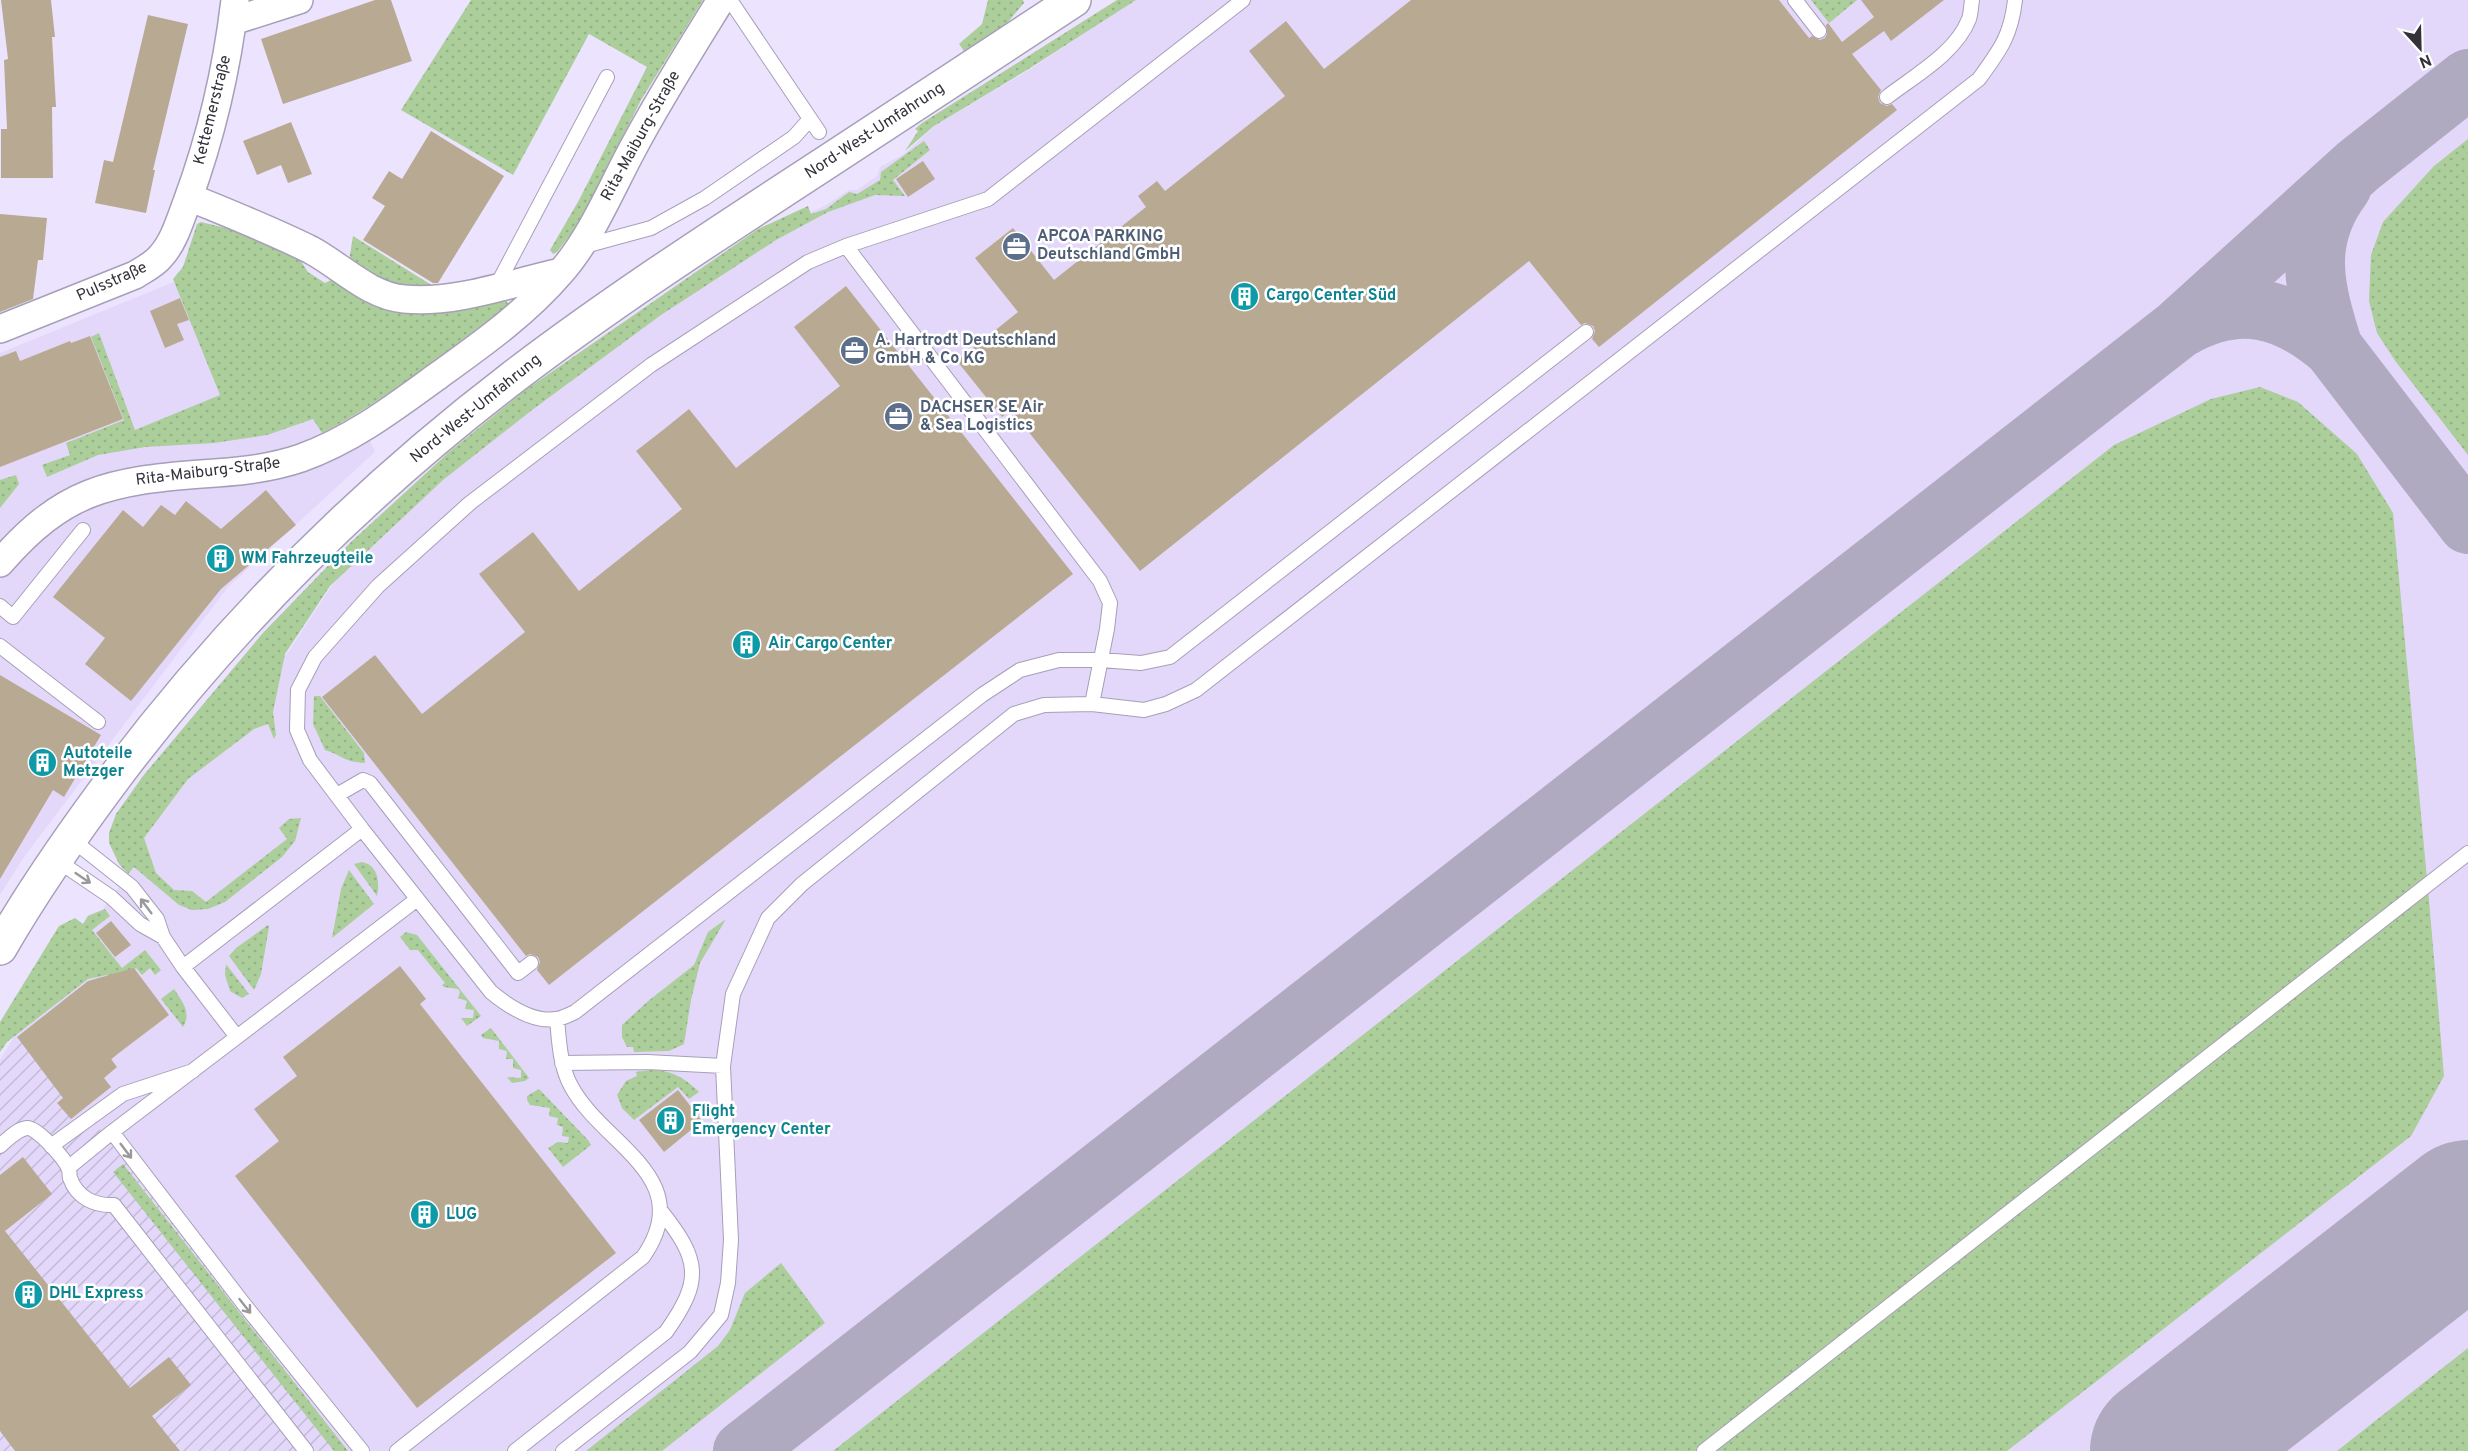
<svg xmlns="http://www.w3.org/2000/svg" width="2468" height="1451" font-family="Overpass,sans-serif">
	<defs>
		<pattern id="industrial-furrows" width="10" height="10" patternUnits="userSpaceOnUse" patternTransform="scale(1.5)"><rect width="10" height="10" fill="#e3d8fa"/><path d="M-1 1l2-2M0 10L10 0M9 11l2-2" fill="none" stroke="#c3bad7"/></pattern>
		<pattern id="grass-dots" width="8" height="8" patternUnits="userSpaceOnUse" patternTransform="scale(1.5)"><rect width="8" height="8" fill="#abce9b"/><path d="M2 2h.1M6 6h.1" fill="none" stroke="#94b186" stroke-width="1.8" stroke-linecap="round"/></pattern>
	</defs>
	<rect width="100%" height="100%" fill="#ece4ff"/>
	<path fill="#e3d8fa" d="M1135 0H2468V1451H0V1060L88 915 102 910 133 867 130 851 242 705 289 651 330 588 364 544 452 461 776 228 824 206 849 190H857L877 176 880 167 904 154 936 125 1029 70Z
		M181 279 299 281 375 452 228 587 24 857 0 895V353Z"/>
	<path fill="url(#industrial-furrows)" d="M101 977 114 979 151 992 169 1015 112 1059 117 1067 104 1078 111 1087 84 1109 348 1451H0V1060L17 1037 88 981Z"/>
	<path fill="url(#grass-dots)" d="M471 0H703L641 100 580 222 557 252 553 254 550 250 579 200 647 67 589 34 513 175 401 110Z
		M988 0H1023L1024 3 1002 29 964 51 959 44 982 24Z
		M1117 0H1136L1027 70 934 126 905 151 918 131 915 129 922 123Z
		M1811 0H1857L1829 23Z
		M2468 139V455L2396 362 2377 333 2369 301 2371 255 2383 222 2434 166Z
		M924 141 930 150 893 180 905 196 875 195 828 212 776 240 661 315 532 410 443 480 330 586 285 654 273 712 276 735 274 739 268 724 254 729 188 779 144 838 156 873 174 890 192 891 206 902 287 839 279 828 289 819 301 818 295 841 282 857 225 902 208 909 192 910 179 905 134 867 128 874 119 864 109 843V833L116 814 143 776 262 634 351 542 449 452 524 391 758 229 808 206 811 214 826 209 849 192 857 194 880 180 881 172Z
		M201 222 238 231 296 254 308 272 325 283 333 279 349 284 502 294 509 305C448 349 389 399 322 433L313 419 267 435 214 443 145 447 98 455 47 477 42 465 70 455 66 443 124 420 91 337 99 333 135 430 220 395 173 279 183 267 197 224Z
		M353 236 433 286 401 292 349 261Z
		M2260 387 2298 402 2357 454 2393 513 2427 879 1696 1451H833L2114 445 2211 399Z
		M16 475 19 484 0 508V480Z
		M314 696H320L364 753 365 763C343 762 342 755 325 750L313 724Z
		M362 862C378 865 380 882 377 896L354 864Z
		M349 870 374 904 332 938 341 889Z
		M2428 888 2444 1076 2411 1136 2007 1451H1709Z
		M105 909 110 916 92 930 122 968 145 950 161 970 155 975 150 968 142 975 136 968 121 980 107 975 88 979 7 1042 0 1052V1022L59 926 75 918 83 924 88 916Z
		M726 919 700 963 691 1000 684 1044 669 1051 634 1052 633 1047H627L622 1037V1025L647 1002 694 965 708 932Z
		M268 925 269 927 261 974 254 990 229 956 236 948Z
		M406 932 417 935 481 1016 467 1026 461 1018H473L474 1010 465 1009 467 1001 458 998 460 992 458 989 444 987 442 985 445 983 418 950H410L400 937Z
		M226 964 249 994 242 998 230 991 225 975Z
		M174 989C182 1001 192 1013 183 1027L161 999Z
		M491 1028 529 1078 525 1081 512 1083 507 1077 521 1078V1070L513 1068V1059H506L507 1051 499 1049V1041L483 1038 481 1035Z
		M650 1070C671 1070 684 1077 699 1092L689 1099 678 1087 634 1120 622 1108 617 1095 626 1081 637 1076 636 1072Z
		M539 1089 588 1140 591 1145 563 1167 548 1148 558 1142 568 1143 569 1137 562 1136 563 1127 557 1125 558 1118 549 1116 550 1108 530 1105 527 1100V1096Z
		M123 1164 348 1451H334L113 1172Z
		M781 1263 825 1323 662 1451H586L718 1346 730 1330 745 1293Z
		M2468 1348V1451H2337Z"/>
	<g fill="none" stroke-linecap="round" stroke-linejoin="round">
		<path stroke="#b0aac0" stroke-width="60" d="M2182 327C2239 295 2285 307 2333 348L2468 524
			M2333 348C2314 288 2301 240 2342 186
			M743 1451 2177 330 2358 166 2468 79"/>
		<path stroke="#b0aac0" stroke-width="150" d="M2165 1451 2468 1215"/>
	</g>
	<path fill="#b8aa92" d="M1 0H51L55 37H52L56 107H52L53 178H1V129H7L4 60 8 59Z
		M375 0H391L412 61 283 104 261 39Z
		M1411 0H1779L1809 38 1812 36 1820 40 1825 38 1827 34 1826 25 1828 23 1842 42 1874 17 1861 0H1944L1891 41 1884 31 1852 54 1881 90 1878 97 1880 103 1887 106 1892 104 1897 110 1599 347 1592 339 1595 331 1593 326 1585 323 1581 325 1529 261 1140 571 1011 410 1002 417 957 361 1018 312 975 258 1013 228 1054 280 1146 207 1138 196 1157 181 1165 191 1285 96 1249 51 1286 21 1324 69Z
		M148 15 188 24 153 170H155L146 213 95 203 104 160 113 162Z
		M291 122 312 174 288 183 281 165 257 175 243 141Z
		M431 131 504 176 438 283H433L363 240 385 206 372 198 389 171 402 179Z
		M923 161 935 179 908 197 896 179Z
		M0 214 47 218 43 260H38L33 299 0 312Z
		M846 286 1073 574 549 985 537 970 540 962 538 957 530 954 526 956 322 697 375 655 422 714 525 632 479 574 533 532 579 591 682 509 636 451 663 430 689 409 736 468 840 386 794 327Z
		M180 298 189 320 177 324 184 340 165 348 150 311Z
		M90 336 123 419 0 467V357L16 351 20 361 70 341 71 343Z
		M266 490 296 525 221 589 131 701 85 664 105 638 53 597 123 510 143 527 161 505 175 515 186 501 221 529Z
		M0 675 101 735 64 797 53 790 0 879Z
		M111 921 131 945 115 957 96 933Z
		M400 966 426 999 420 1004 616 1253 417 1408 235 1176 279 1141 254 1109 297 1076 283 1057Z
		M134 968 169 1015 111 1059 117 1067 104 1078 111 1087 71 1119 57 1103 63 1098 17 1037 88 981Z
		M678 1090 702 1121 664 1152 639 1120Z
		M23 1157 52 1194 5 1231 130 1388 169 1357 191 1385 152 1416 180 1451H15L0 1431V1175Z"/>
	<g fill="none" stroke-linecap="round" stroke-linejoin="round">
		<defs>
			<path id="service" d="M730 0 819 132
				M1795 0 1819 31
				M1887 97C1914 76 1956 53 1969 19 1971 13 1971 6 1972 0
				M846 246 1100 581 1110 603 1107 629 1092 704
				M581 247 651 228 705 198 794 137 810 119
				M496 287 607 77
				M0 606 13 617 83 530
				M0 646 98 722
				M337 795 363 780 370 783 518 973 531 963
				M362 829 310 760 297 730 298 690 315 657 378 586 470 503 651 365 808 262 846 246 988 199 1243 0
				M70 838 132 887 157 919 163 937 183 967 237 1037 416 900
				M55 859 111 897 140 924 163 937
				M183 967 362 829 491 992C508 1006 533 1023 557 1019 563 1018 569 1015 575 1012L982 695 1020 670 1059 660H1101L1141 663 1170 657 1586 332
				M562 1063 647 1062 723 1066
				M112 1132 237 1037
				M0 1146C8 1139 17 1129 27 1128 37 1127 65 1159 69 1169 70 1172 69 1175 70 1178 77 1198 95 1206 114 1205L306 1451
				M51 1146 123 1094 193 1071
				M68 1168 112 1132 243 1303 362 1451
				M397 1451 643 1257C699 1177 602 1145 571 1086 560 1066 559 1041 557 1019
				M515 1451 666 1332C703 1280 700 1260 661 1211
				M563 1451 690 1352 721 1315 728 1283 731 1240 723 1066 733 994 768 918 802 884 1014 714 1044 705 1092 704 1144 710 1166 704 1196 690 1979 79C2000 50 2011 36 2015 0
				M1704 1451 2468 853"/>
			<path id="minor" d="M233 21 299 0
				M189 197C230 214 271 230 311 250 341 266 369 296 404 299 455 304 511 283 561 272
				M0 329 135 275C144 269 154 265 161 256 174 242 180 220 187 202 211 137 227 69 235 0
				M0 563C63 490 109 481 201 474 235 472 269 469 301 458 352 440 395 407 439 375 482 344 526 313 561 272 591 238 610 191 632 150 659 99 690 50 721 0"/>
			<path id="secondary" d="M0 948C35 887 76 829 118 773 231 624 363 492 512 378 614 300 723 230 830 160 912 107 993 53 1074 0"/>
		</defs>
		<use href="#service" stroke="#a79fb8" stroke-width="16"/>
		<use href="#minor" stroke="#a79fb8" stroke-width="30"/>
		<use href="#secondary" stroke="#a79fb8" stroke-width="36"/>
		<use href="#service" stroke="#fff" stroke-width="14"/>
		<use href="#minor" stroke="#fff" stroke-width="27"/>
		<use href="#secondary" stroke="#fff" stroke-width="33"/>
	</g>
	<defs><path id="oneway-shaft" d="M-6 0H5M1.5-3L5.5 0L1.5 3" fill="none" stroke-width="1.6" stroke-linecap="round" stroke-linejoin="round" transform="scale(1.5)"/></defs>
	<g stroke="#9a989d">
		<use href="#oneway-shaft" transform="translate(83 878) rotate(34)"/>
		<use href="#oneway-shaft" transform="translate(146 906) rotate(-127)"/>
		<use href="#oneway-shaft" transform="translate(126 1151) rotate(53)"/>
		<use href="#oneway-shaft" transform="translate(245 1306) rotate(52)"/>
	</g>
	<defs>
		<symbol id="office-disc" viewBox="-11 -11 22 22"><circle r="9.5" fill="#5c6f8a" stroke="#fff"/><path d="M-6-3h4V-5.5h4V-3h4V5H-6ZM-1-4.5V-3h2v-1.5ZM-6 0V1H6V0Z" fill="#fff"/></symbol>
		<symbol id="building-disc" viewBox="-11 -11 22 22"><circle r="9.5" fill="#0f9aa8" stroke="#fff"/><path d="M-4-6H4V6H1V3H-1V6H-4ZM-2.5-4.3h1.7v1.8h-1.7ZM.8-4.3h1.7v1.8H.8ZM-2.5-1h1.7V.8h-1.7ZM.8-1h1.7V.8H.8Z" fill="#fff"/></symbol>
	</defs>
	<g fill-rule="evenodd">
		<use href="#office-disc" x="1000" y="230" width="33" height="33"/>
		<use href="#building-disc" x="1228" y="280" width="33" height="33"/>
		<use href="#office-disc" x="838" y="334" width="33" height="33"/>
		<use href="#office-disc" x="882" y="400" width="33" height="33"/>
		<use href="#building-disc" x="204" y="542" width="33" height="33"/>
		<use href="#building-disc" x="730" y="628" width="33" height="33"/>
		<use href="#building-disc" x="26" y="746" width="33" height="33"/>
		<use href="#building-disc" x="654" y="1104" width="33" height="33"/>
		<use href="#building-disc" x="408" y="1198" width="33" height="33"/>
		<use href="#building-disc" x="12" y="1278" width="33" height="33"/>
	</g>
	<g text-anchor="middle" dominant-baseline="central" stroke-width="5" stroke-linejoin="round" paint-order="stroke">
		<g font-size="16" fill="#34313b" stroke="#fff">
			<text transform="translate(213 110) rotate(-76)">Kettemerstraße</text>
			<text transform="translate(875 131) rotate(-33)">Nord-West-Umfahrung</text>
			<text transform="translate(641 136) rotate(-61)">Rita-Maiburg-Straße</text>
			<text transform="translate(112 282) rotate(-24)">Pulsstraße</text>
			<text transform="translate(476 409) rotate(-39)">Nord-West-Umfahrung</text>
			<text transform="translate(208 472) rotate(-7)">Rita-Maiburg-Straße</text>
		</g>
		<g font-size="16" font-weight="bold" fill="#4e5e75" stroke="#fff" text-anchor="start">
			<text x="1037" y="237">APCOA PARKING<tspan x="1037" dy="18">Deutschland GmbH</tspan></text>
			<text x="875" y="341">A. Hartrodt Deutschland<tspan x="875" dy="18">GmbH &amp; Co KG</tspan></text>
			<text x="920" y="408">DACHSER SE Air<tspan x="920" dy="18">&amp; Sea Logistics</tspan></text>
		</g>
		<g font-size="16" font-weight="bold" fill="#0d838f" stroke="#fff" text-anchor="start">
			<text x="1266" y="296">Cargo Center Süd</text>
			<text x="241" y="559">WM Fahrzeugteile</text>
			<text x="768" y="644">Air Cargo Center</text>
			<text x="63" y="754">Autoteile<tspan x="63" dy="18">Metzger</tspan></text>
			<text x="692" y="1112">Flight<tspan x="692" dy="18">Emergency Center</tspan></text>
			<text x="446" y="1215">LUG</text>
			<text x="49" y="1294">DHL Express</text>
		</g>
	</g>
	<g transform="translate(2420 48) rotate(158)" stroke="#ffffff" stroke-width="4.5" paint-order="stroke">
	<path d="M0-4.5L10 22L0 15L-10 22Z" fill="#34313b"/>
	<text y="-9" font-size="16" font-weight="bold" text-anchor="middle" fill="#34313b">N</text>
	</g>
</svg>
